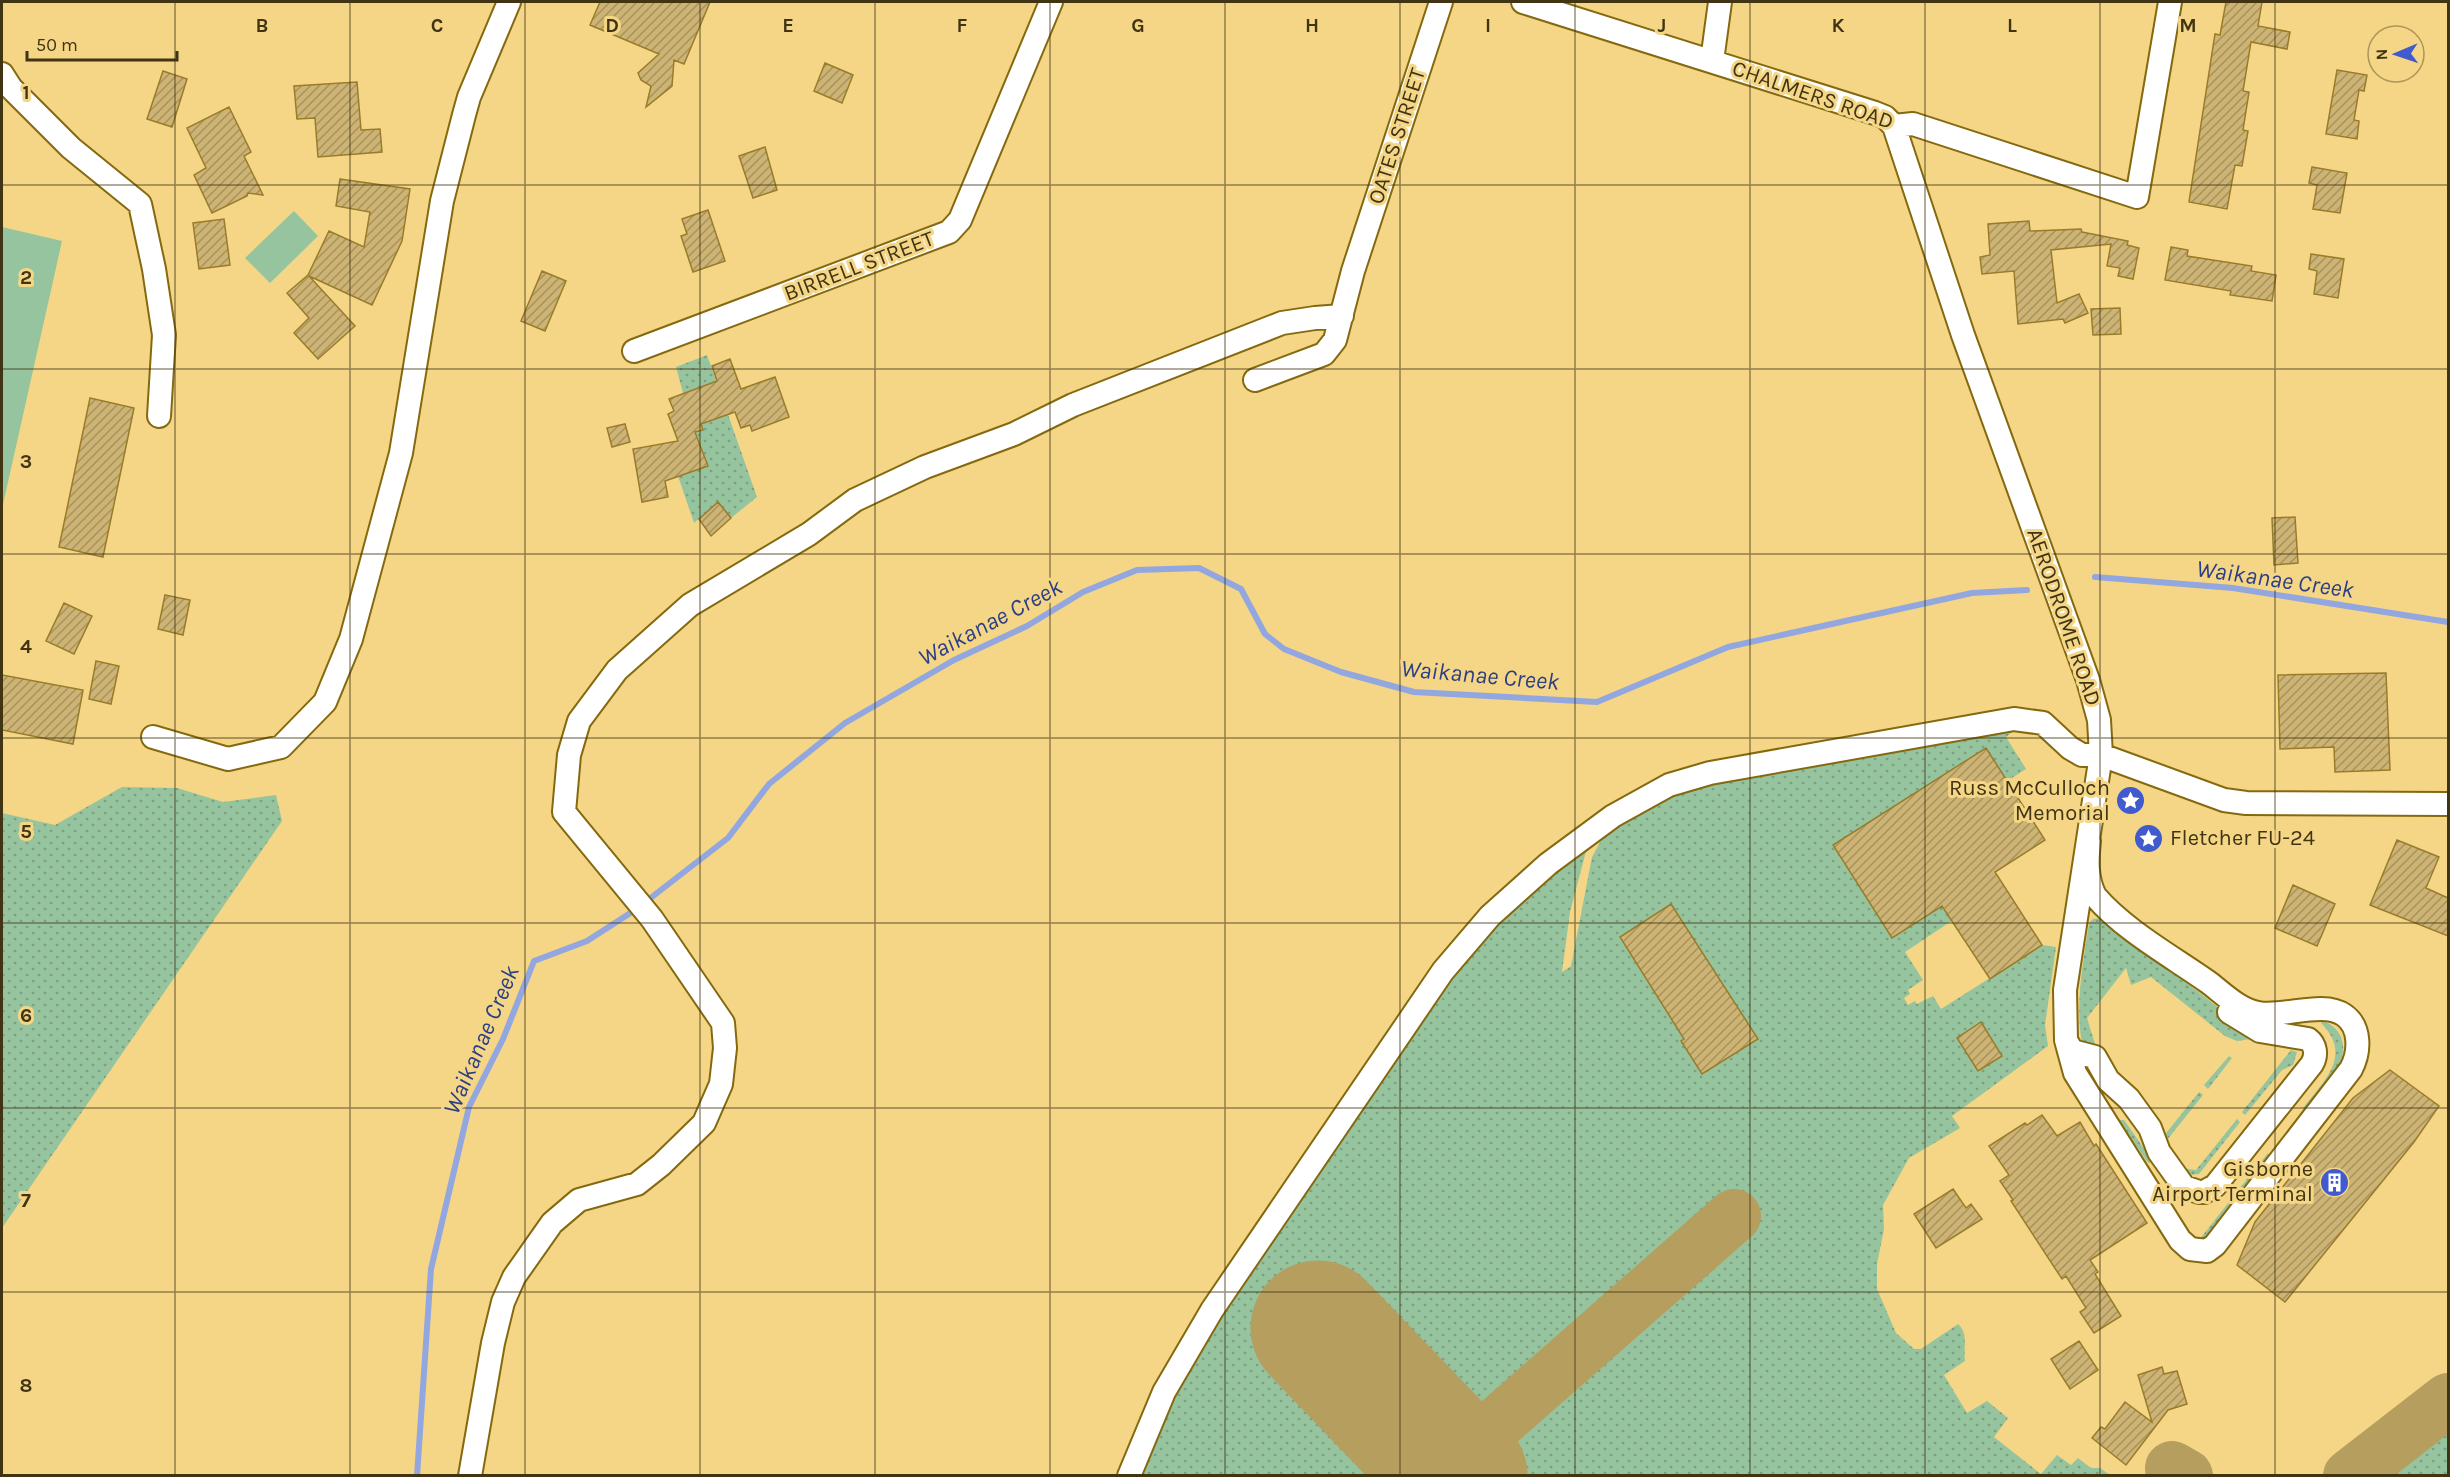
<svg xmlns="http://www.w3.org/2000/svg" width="2450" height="1477" font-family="Karla,sans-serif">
	<defs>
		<pattern id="grass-dots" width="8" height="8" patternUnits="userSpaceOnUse" patternTransform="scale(1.5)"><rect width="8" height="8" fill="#96c49e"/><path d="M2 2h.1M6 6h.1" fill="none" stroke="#7ca080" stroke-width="1.8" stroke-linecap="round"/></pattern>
		<pattern id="building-hatch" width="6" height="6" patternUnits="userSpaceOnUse" patternTransform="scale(1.5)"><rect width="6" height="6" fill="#cdb474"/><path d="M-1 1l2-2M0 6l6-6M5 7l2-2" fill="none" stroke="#a8935e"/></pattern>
	</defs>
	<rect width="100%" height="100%" fill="#f4d686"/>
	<path fill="url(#grass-dots)" d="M707 355 757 497 731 518 718 502 694 523 678 476 708 466 696 432 708 384 683 393 676 367Z
		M2015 730 2006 737 2026 769 2007 781 1986 748 1833 846 1892 937 1995 872 2004 886 1905 952 1923 980 1908 990 1910 994 1904 998 1908 1005 1915 1001 1917 1004 1933 996 1941 1009 2042 945 2056 947 2045 1025 2048 1046 1952 1116 1960 1128 1909 1158 1883 1205 1884 1229 1877 1264V1289L1896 1333 1914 1349H1921L1958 1324C1969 1334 1963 1348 1965 1361L1944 1375 1967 1413 1987 1401 2008 1418 1994 1437 2041 1474 2057 1455 2071 1465 2078 1458 2091 1468H2100L2110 1475 1135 1476 1169 1394 1470 946 1589 840 1570 912 1562 972 1571 966 1592 857 1604 835 1670 792 1710 780Z
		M122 787 177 788 223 802 276 795 282 821 2 1228V813L55 825Z
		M2100 918 2109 921 2244 1028 2251 1039 2237 1041 2225 1036 2151 977 2131 985 2126 968 2087 1018 2096 1047 2082 1044C2075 1003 2083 963 2089 923L2093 919Z
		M2322 1021C2330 1023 2336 1028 2340 1035 2353 1062 2321 1091 2306 1111L2303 1108C2325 1080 2353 1055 2321 1023Z
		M2291 1050 2297 1052 2293 1065 2282 1070 2245 1115 2242 1112Z
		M2229 1056 2232 1058 2208 1089 2204 1085Z
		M2199 1092 2203 1095 2167 1140 2163 1137Z
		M2237 1119 2240 1122 2199 1174 2187 1175V1169L2196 1170Z
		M2119 1120H2124L2145 1150 2155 1157 2149 1163 2146 1160Z
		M2268 1153 2270 1157 2241 1191 2239 1189Z
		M2233 1197 2236 1199C2223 1215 2216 1232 2201 1244L2199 1240Z
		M2448 1408V1475H2363L2442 1413Z"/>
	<path fill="#96c49e" d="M294 211 318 236 270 283 245 258Z
		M2 227 62 241 2 509Z"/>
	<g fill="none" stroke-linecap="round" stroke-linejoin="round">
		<path stroke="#92a6e0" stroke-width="6" d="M2095 577 2233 588 2448 622
			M417 1476 431 1269 469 1107 503 1039 534 961 587 941 635 910 728 838 769 784 845 723 954 660 1027 626 1083 592 1137 570 1199 568 1241 589 1265 634 1284 649 1341 672 1414 692 1597 702 1728 647 1972 593 2027 590"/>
		<path stroke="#b69e5e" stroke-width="54" d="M1450 1465 1734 1216
			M2172 1468 2186 1476
			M2350 1476 2448 1400"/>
		<path stroke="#b69e5e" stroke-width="135" d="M1318 1328 1460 1476"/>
	</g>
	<path fill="url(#building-hatch)" stroke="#997c2a" stroke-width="1.5" d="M600 2H710L684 64 674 60 672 86 646 107 651 86 641 80 638 73 659 54 590 25Z
		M2226 2H2262L2258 26 2290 32 2287 49 2251 42 2243 91 2249 92 2243 130 2248 131 2242 166 2235 165 2227 209 2189 202 2215 34 2220 35Z
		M825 63 853 75 842 103 814 91Z
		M2337 70 2367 75 2364 91 2359 90 2354 120 2359 121 2357 139 2326 134Z
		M163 71 187 79 172 127 147 119Z
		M357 82 361 130 380 129 382 152 318 157 315 118 297 119 294 86Z
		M229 107 251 152 244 156 263 195 248 193 247 196 212 213 194 175 206 168 187 128Z
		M765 147 777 190 753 198 739 156Z
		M2312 167 2347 173 2340 213 2313 209 2317 185 2309 183Z
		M340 179 410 189 402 241 372 305 309 276 355 326 318 359 294 333 309 318 287 293 308 275 329 231 364 247 370 212 336 206Z
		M708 210 725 261 693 272 681 236 687 234 682 219Z
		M224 219 230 265 199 269 193 223Z
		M2029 221 2030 231 2081 229 2082 232 2128 241 2127 245 2139 248 2133 279 2118 276 2120 268 2107 266 2111 244 2051 250 2057 303 2079 294 2088 313 2065 323 2063 319 2018 324 2014 271 1982 274 1980 257 1990 255 1988 224Z
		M2171 247 2188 250 2187 256 2252 266 2251 271 2276 275 2272 301 2230 295 2231 291 2165 280Z
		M2311 254 2344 259 2338 298 2314 294 2317 271 2309 269Z
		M542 271 566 281 545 331 521 321Z
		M2120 308 2121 334 2093 335 2091 309Z
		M730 359 741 389 775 377 789 417 752 431 750 425 741 428 735 412 701 424 703 430 695 432 708 466 665 481 668 497 642 502 633 449 678 441 668 414 674 411 669 399 717 381 712 366Z
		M90 398 134 408 103 557 59 547Z
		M625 424 630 442 612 447 607 428Z
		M718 502 731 518 711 536 699 519Z
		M2295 517 2298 563 2274 565 2272 518Z
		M165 595 190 600 183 635 158 629Z
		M64 603 92 616 74 654 46 641Z
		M96 661 119 666 111 704 89 699Z
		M2386 673 2390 770 2335 772 2334 747 2280 749 2278 675Z
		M2 675 83 690 73 744 2 730Z
		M1986 748 2045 840 1995 872 2042 945 1990 979 1942 906 1892 938 1833 845Z
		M2397 840 2439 857 2426 888 2448 898V936L2370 905Z
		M2293 885 2335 904 2317 946 2275 928Z
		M1671 904 1758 1039 1702 1074 1681 1041 1684 1039 1620 937Z
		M1981 1022 2002 1056 1978 1071 1957 1038Z
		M2390 1070 2439 1106 2414 1142 2285 1302 2237 1265 2255 1222 2353 1098Z
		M2042 1115 2057 1136 2080 1122 2094 1146 2096 1144 2147 1223 2090 1260 2098 1272 2095 1274 2121 1316 2094 1333 2080 1312 2086 1308 2066 1276 2062 1279 2011 1201 2013 1200 2000 1181 2009 1175 1989 1146 2025 1123 2027 1125Z
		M1953 1189 1966 1208 1971 1204 1982 1219 1936 1248 1914 1214Z
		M2079 1341 2098 1370 2070 1389 2051 1359Z
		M2162 1367 2164 1374 2177 1371 2187 1404 2168 1410 2126 1465 2092 1438 2101 1427 2105 1429 2125 1402 2152 1422 2138 1375Z"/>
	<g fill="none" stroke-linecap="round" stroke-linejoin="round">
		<defs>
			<path id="minor" d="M1523 2 1875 113 1885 117 1894 126 1963 335 2088 680 2099 720 2101 755 2065 990 2066 1040 2075 1073 2180 1240 2190 1249 2207 1251 2215 1245 2351 1069C2360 1052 2361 1027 2344 1015 2323 1000 2283 1018 2258 1013 2238 1009 2224 994 2208 982 2171 956 2124 930 2095 896 2086 878 2087 860 2089 841
				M1712 61 1720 2
				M2 74 11 88 71 148 140 204 154 269 164 335 159 416
				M1894 126 1913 124 2137 197 2170 2
				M634 351 949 232 960 220 1051 2
				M1255 380 1324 354 1335 340 1353 271 1441 2
				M153 737 228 759 281 747 325 702 351 639 401 453 442 201 464 115 469 97 509 2
				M2066 1040 2072 1051 2095 1057 2108 1080 2129 1099 2150 1128 2159 1152 2184 1187 2199 1192H2204L2215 1186 2312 1064C2317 1055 2316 1045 2308 1039L2260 1031 2229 1012
				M470 1476 493 1343 503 1302 514 1277 552 1223 579 1200 637 1184 661 1165 704 1123 721 1084 725 1048 723 1023 652 919 564 812 569 755 579 721 617 670 690 605 809 534 855 500 925 467 1014 434 1073 405 1282 323 1315 318 1342 316
				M1129 1476 1164 1392 1212 1310 1443 971 1490 916 1548 864 1613 816 1669 785 1710 773 2014 719 2043 723 2070 748 2082 755H2101L2224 800 2246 803 2448 804"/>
		</defs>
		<use href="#minor" stroke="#85690f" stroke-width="26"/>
		<use href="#minor" stroke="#fff" stroke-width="22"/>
	</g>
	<path fill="none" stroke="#403413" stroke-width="1.5" stroke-opacity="0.55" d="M175 2V1476M350 2V1476M525 2V1476M700 2V1476M875 2V1476M1050 2V1476M1225 2V1476M1400 2V1476M1575 2V1476M1750 2V1476M1925 2V1476M2100 2V1476M2275 2V1476M2 185H2448M2 369H2448M2 554H2448M2 738H2448M2 923H2448M2 1108H2448M2 1292H2448"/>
	<defs>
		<symbol id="sight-disc" viewBox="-11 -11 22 22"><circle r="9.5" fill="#415bce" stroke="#f4d686"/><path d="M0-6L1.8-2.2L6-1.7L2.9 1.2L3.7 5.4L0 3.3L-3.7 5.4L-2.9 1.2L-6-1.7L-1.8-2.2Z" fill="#fff"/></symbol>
		<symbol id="building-disc" viewBox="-11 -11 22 22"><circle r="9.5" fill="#415bce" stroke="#f4d686"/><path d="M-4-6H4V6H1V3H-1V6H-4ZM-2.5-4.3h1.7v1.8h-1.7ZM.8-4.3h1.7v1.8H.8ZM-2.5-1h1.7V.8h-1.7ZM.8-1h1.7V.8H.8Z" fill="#fff"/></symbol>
	</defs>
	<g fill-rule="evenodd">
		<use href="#sight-disc" x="2114" y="784" width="33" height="33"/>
		<use href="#sight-disc" x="2132" y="822" width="33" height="33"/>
		<use href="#building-disc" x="2318" y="1166" width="33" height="33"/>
	</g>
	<g text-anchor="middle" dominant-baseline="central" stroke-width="6" stroke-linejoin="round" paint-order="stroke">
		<g font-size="22" fill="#403413" stroke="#f4d686">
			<text transform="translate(1813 95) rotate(19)">CHALMERS ROAD</text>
			<text transform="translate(1397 136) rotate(-72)">OATES STREET</text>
			<text transform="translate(859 266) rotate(-21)">BIRRELL STREET</text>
			<text transform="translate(2064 617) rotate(71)">AERODROME ROAD</text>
		</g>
		<g font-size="22" fill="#403413" stroke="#f4d686" text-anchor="end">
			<text x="2110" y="788">Russ McCulloch<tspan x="2110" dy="25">Memorial</tspan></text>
			<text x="2170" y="838" text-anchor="start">Fletcher FU-24</text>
			<text x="2313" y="1169">Gisborne<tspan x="2313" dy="25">Airport Terminal</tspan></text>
		</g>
		<g font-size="24" font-style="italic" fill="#2d3f84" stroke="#f4d686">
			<text transform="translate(2275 579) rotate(8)">Waikanae Creek</text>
			<text transform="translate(990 622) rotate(-28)">Waikanae Creek</text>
			<text transform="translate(1480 675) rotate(5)">Waikanae Creek</text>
			<text transform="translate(481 1040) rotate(-67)">Waikanae Creek</text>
		</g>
	</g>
	<g font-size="20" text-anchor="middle" font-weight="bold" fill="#403413" stroke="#f4d686" stroke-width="6" stroke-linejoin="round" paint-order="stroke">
		<text x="262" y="32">B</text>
		<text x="437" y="32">C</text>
		<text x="612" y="32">D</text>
		<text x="788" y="32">E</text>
		<text x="962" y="32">F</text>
		<text x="1138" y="32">G</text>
		<text x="1312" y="32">H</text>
		<text x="1488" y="32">I</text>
		<text x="1662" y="32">J</text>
		<text x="1838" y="32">K</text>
		<text x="2012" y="32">L</text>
		<text x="2188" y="32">M</text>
		<text x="26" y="99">1</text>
		<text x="26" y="284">2</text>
		<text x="26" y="468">3</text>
		<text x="26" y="653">4</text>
		<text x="26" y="838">5</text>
		<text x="26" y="1022">6</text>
		<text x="26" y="1207">7</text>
		<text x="26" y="1392">8</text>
	</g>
	<rect width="2450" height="1477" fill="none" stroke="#403413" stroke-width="6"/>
	<g transform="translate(2396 54) rotate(268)"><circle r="28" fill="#f4d686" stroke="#ac9558" stroke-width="1.5"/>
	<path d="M0-4.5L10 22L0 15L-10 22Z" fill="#415bce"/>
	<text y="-9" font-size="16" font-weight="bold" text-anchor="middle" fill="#403413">N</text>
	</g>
	<path d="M27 51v9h150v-9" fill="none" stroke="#403413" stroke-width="3"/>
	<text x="36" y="51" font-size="18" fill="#403413" stroke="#f4d686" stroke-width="4.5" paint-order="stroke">50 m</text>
</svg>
